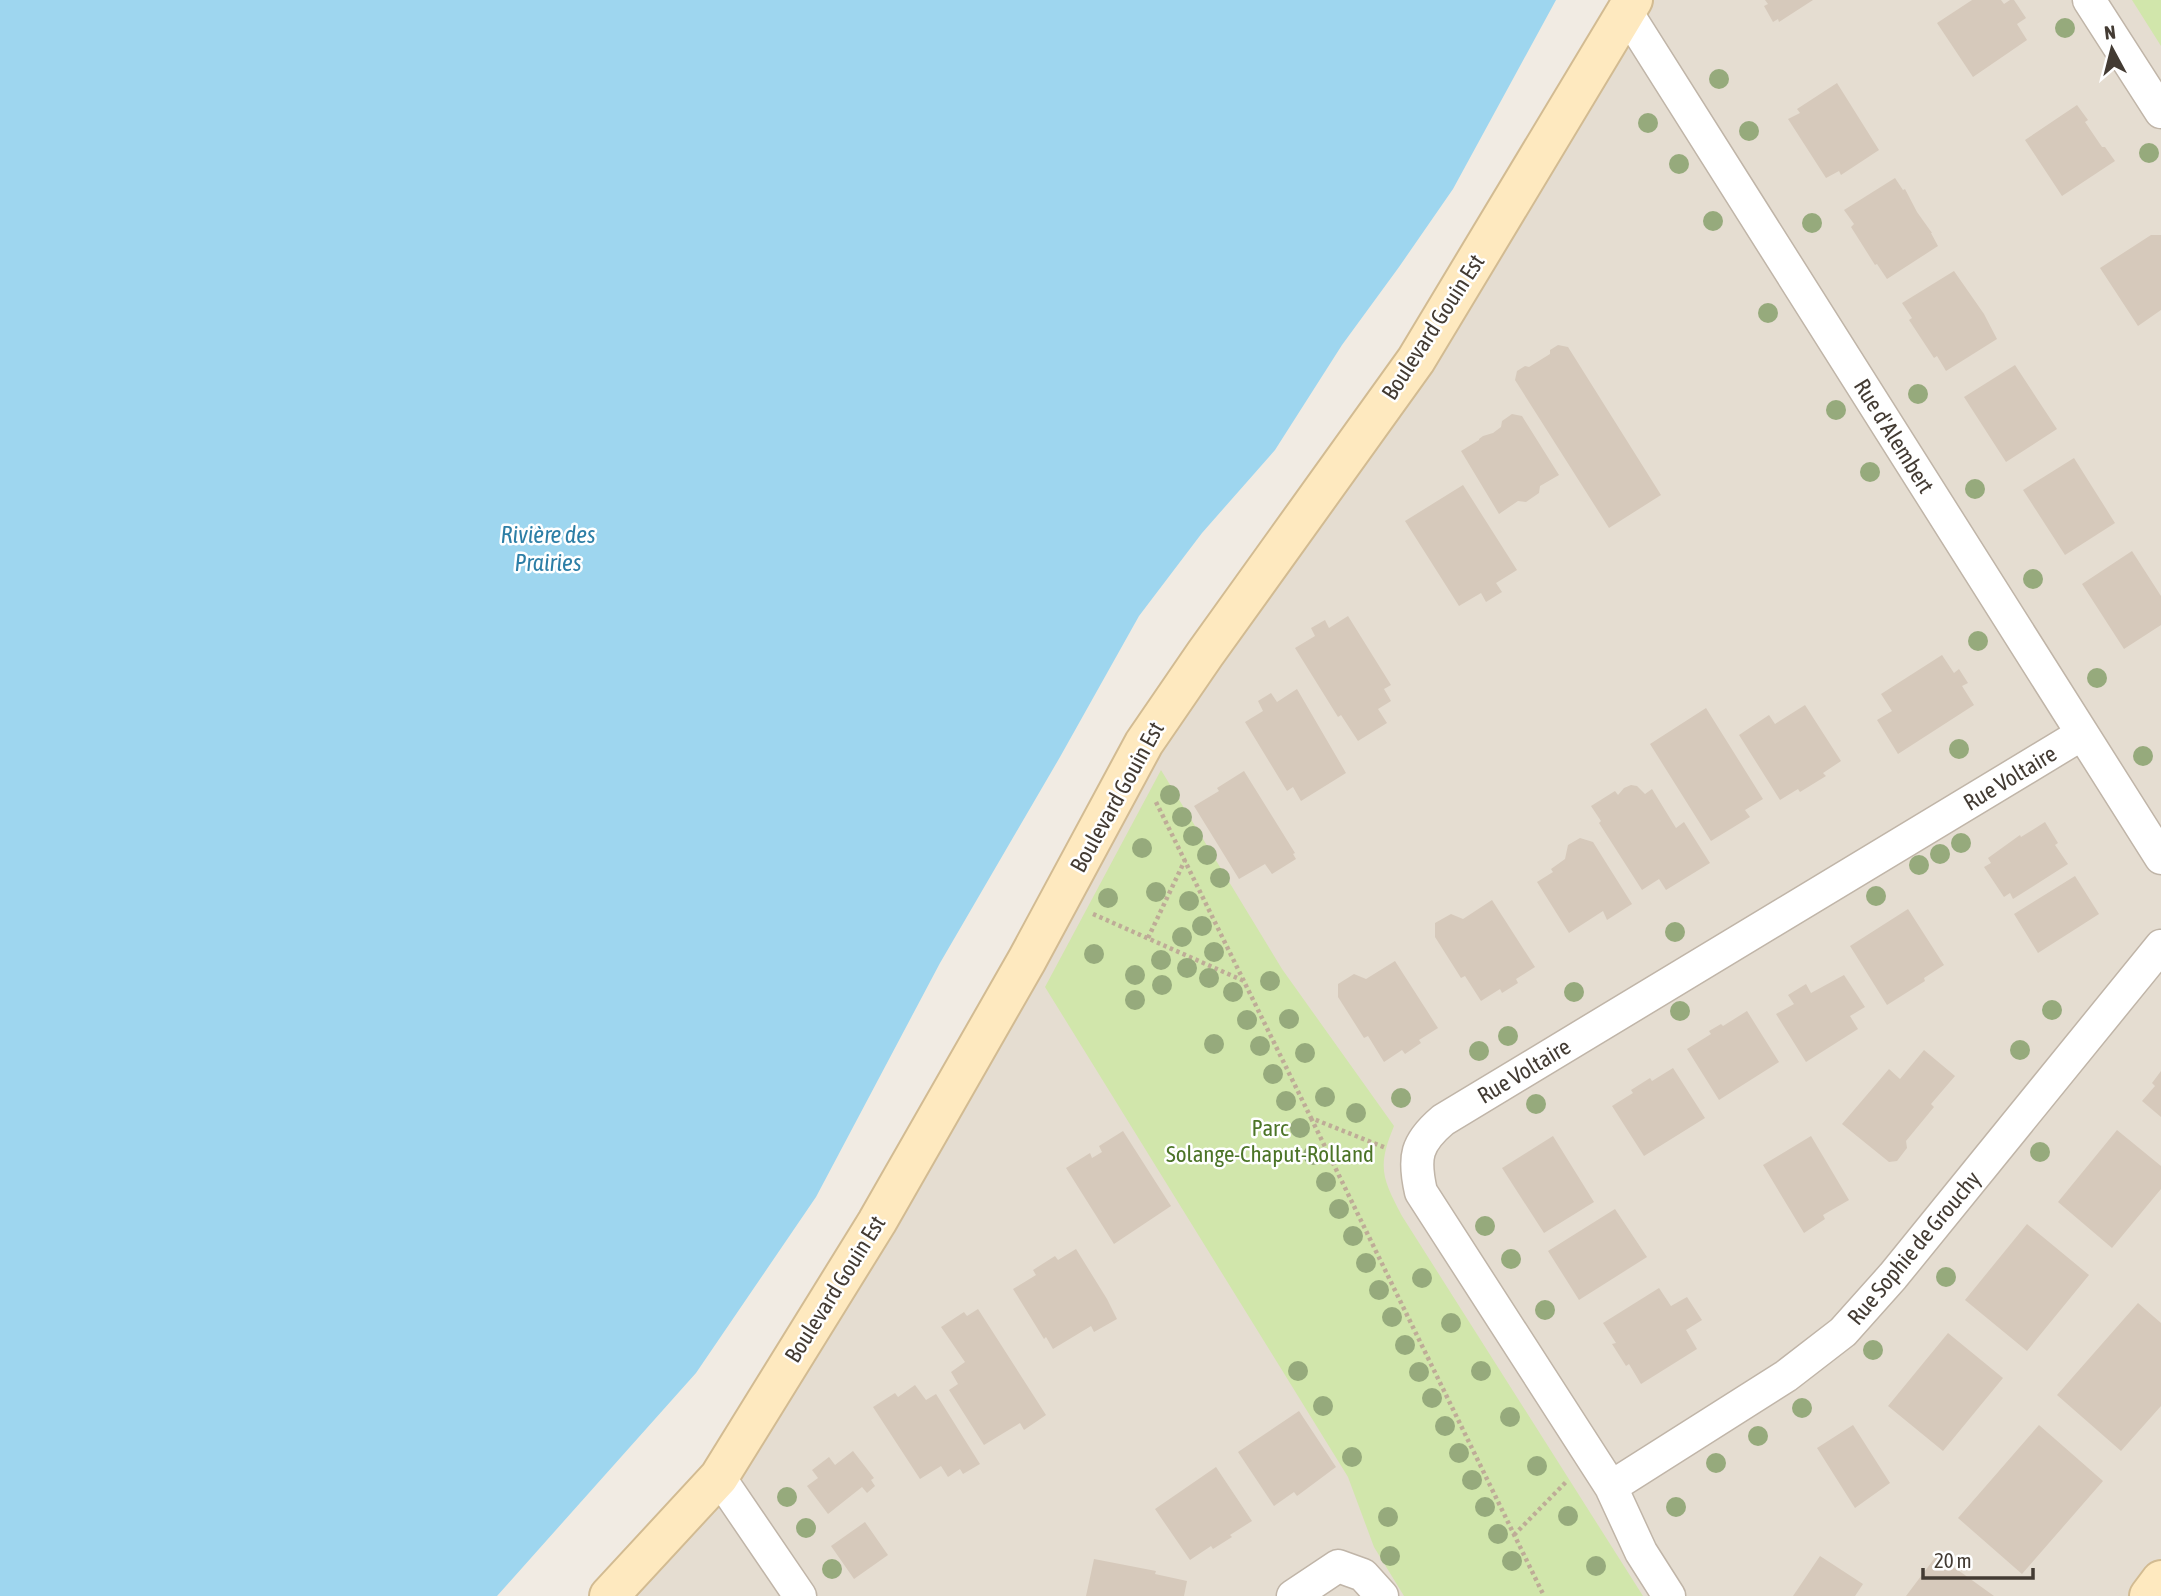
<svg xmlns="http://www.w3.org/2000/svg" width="2161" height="1596" font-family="'Asap Condensed',sans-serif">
	<rect width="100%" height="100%" fill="#f1ebe3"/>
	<path fill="#e5ddd1" d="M1634 0H2161V1594L2160 1596H609L719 1477 1027 960Z"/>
	<path fill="#d1e6ab" d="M2132 0H2161V46Z
		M1161 770 1282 969 1394 1126C1377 1167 1382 1178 1402 1216L1643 1596H1404L1374 1547 1348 1477 1045 987Z"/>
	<path fill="#9ed6ef" d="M0 0H1556L1453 189 1399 267 1342 345 1275 450 1202 533 1139 616 1060 757 940 963 816 1197 696 1373 497 1596H0Z"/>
	<path fill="#d6c9bb" d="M1765 0H1813L1779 22 1778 19 1773 22 1764 6 1768 4Z
		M1972 0H2001L2004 4 2010 0H2014L2026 18 2017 24 2027 40 1973 77 1937 23Z
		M1837 83 1879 150 1841 175 1839 171 1826 178 1788 119 1800 113 1797 109Z
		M2077 105 2088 120 2085 122 2102 147H2105L2115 161 2062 196 2025 140Z
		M1895 178 1903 190 1905 189 1917 212 1932 233H1931L1938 246 1887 279 1877 264 1875 265 1851 227 1854 224 1844 210Z
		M2151 235H2161V310L2138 326 2100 268Z
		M1954 271 1984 314 1997 339 1946 371 1937 356 1934 358 1909 320 1912 318 1902 303Z
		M1558 345 1568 347 1661 495 1609 528 1515 380 1517 371 1525 366 1529 367 1550 354V350Z
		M2015 365 2057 429 2006 462 1964 397Z
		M1512 414 1522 416 1559 475 1540 486 1539 493 1526 502 1518 501 1499 514 1461 451 1479 440V439L1483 436 1493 433 1501 427 1502 421Z
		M2074 458 2115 523 2065 555 2023 490Z
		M1463 485 1517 570 1496 583 1502 592 1486 602 1481 593 1459 606 1405 521Z
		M2132 551 2161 596V625L2124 649 2082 584Z
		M1348 616 1391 685 1384 689 1391 701 1378 709 1387 723 1358 741 1341 715 1338 717 1295 648 1315 636 1311 628 1325 620 1329 628Z
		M1942 655 1954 673 1959 669 1968 683 1962 686 1974 705 1898 754 1877 720 1892 711 1881 694Z
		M1297 689 1346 773 1301 801 1293 787 1287 791 1245 722 1263 711 1258 701 1271 693 1277 702Z
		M1805 705 1841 761 1823 773 1826 776 1800 792 1798 789 1780 800 1739 735 1769 715 1775 724Z
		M1706 708 1763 799 1745 810 1750 817 1711 841 1650 744Z
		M1244 771 1295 853 1293 854 1296 859 1272 874 1265 864 1239 879 1194 806 1219 791 1217 788Z
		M1631 785 1637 786 1645 794 1652 789 1676 828 1684 822 1710 863 1666 890 1659 879 1642 890 1599 823 1601 821 1591 806 1615 791 1618 795 1624 788Z
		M2045 822 2058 843 2055 845 2068 864 2013 899 2010 893 2004 897 1984 867 1991 863 1988 858 2020 835 2021 837Z
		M1580 838 1593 842 1632 904 1607 920 1603 911 1569 933 1537 882 1553 872 1551 869 1565 859 1568 845Z
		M2075 876 2099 914 2038 953 2014 914Z
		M1492 900 1535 967 1516 979 1518 983 1502 993 1500 989 1481 1001 1465 976 1461 978 1435 937V923L1451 914 1463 919Z
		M1908 909 1944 965 1924 978 1925 981 1887 1005 1850 946Z
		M1395 961 1438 1028 1419 1040 1421 1043 1405 1054 1402 1050 1384 1062 1368 1036 1364 1038 1338 997V984L1354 974 1366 979Z
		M1844 975 1865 1007 1850 1016 1858 1029 1806 1062 1776 1014 1794 1004 1788 995 1806 984 1811 993Z
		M1747 1011 1779 1062 1719 1100 1687 1049 1711 1034 1709 1031 1721 1024 1723 1026Z
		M1924 1050 1955 1076 1931 1104 1934 1107 1906 1141 1907 1148 1897 1161 1889 1162 1842 1124 1889 1069 1900 1079Z
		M1673 1068 1705 1118 1644 1156 1612 1106 1633 1093 1631 1090 1650 1078 1652 1081Z
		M2161 1071V1117L2142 1101 2155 1086 2152 1083Z
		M2117 1130 2161 1166V1189L2112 1248 2058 1202Z
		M1123 1131 1171 1206 1114 1244 1066 1168 1090 1153 1092 1158 1102 1152 1099 1146Z
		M1553 1136 1594 1202 1544 1233 1502 1168Z
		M1811 1136 1849 1200 1823 1215 1825 1219 1804 1233 1763 1165Z
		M1615 1209 1647 1257 1579 1300 1548 1251Z
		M2027 1224 2089 1275 2027 1351 1965 1300Z
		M1076 1249 1107 1299 1117 1319 1094 1332 1091 1326 1053 1349 1046 1337 1044 1339 1013 1289 1036 1275 1033 1270 1055 1256 1058 1260Z
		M1659 1288 1671 1306 1687 1297 1702 1320 1686 1330 1697 1349 1641 1384 1629 1364 1626 1366 1612 1344 1616 1343 1603 1323Z
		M2138 1303 2161 1323V1406L2121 1451 2057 1395Z
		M978 1309 1046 1415 1024 1430 1020 1423 984 1445 949 1390 958 1384 951 1372 965 1362 941 1327 964 1312 967 1316Z
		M1948 1333 2003 1378 1943 1451 1888 1406Z
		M915 1385 926 1400 936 1394 980 1464 963 1474 960 1469 948 1477 941 1466 920 1479 873 1407 895 1393 898 1397Z
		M1299 1411 1336 1467 1297 1496 1294 1492 1274 1506 1238 1452Z
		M1853 1425 1890 1483 1855 1508 1817 1448Z
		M2039 1425 2103 1481 2022 1574 1958 1518Z
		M853 1451 874 1478 871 1480 875 1486 867 1493 862 1487 828 1514 807 1486 818 1478 812 1470 829 1457 835 1465Z
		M1216 1467 1252 1521 1230 1535 1232 1537 1213 1549 1211 1546 1190 1560 1155 1509Z
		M865 1522 888 1555 854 1579 831 1546Z
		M1937 1555 1994 1596H1906Z
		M1820 1556 1863 1584 1855 1596H1793Z
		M1094 1559 1156 1571 1155 1574 1187 1581 1184 1596H1086Z"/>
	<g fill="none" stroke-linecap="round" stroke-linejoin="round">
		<defs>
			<path id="street" d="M2089 0 2161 112
				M1627 13 2161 858
				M719 1477 800 1596
				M1611 1487 1786 1376 1843 1332 1893 1276 2161 946
				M1293 1596 1338 1566 1363 1575 1382 1596
				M1669 1596 1641 1552 1611 1487 1421 1192C1413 1157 1416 1143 1443 1120L2082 734"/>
			<path id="secondary" d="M609 1596 719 1477 877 1222 1027 960 1144 743 1205 654 1416 360 1633 0
				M2149 1596 2161 1580"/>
		</defs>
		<use href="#street" stroke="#c0b5a8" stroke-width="35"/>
		<use href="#secondary" stroke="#d2bb92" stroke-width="42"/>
		<path stroke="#beac97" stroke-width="4.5" stroke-dasharray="3.5 3.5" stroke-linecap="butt" d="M1156 802 1311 1118 1386 1148
			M1093 914 1244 981
			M1148 938 1185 860
			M1311 1118 1544 1596
			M1514 1535 1567 1481"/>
		<use href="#street" stroke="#fff" stroke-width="32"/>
		<use href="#secondary" stroke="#fee9bf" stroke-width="38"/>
	</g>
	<g fill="#96aa7c">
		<circle cx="2065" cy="28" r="10"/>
		<circle cx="1719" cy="79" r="10"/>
		<circle cx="1648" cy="123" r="10"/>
		<circle cx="1749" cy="131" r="10"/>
		<circle cx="2149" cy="153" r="10"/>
		<circle cx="1679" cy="164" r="10"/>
		<circle cx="1713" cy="221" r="10"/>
		<circle cx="1812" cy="223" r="10"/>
		<circle cx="1768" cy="313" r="10"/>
		<circle cx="1918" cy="394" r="10"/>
		<circle cx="1836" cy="410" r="10"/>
		<circle cx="1870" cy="472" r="10"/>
		<circle cx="1975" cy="489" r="10"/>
		<circle cx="2033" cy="579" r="10"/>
		<circle cx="1978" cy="641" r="10"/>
		<circle cx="2097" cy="678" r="10"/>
		<circle cx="1959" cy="749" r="10"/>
		<circle cx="2143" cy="756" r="10"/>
		<circle cx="1170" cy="795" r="10"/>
		<circle cx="1182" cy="817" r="10"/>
		<circle cx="1193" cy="836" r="10"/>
		<circle cx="1961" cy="843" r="10"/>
		<circle cx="1142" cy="848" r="10"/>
		<circle cx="1940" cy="854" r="10"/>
		<circle cx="1207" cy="855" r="10"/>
		<circle cx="1919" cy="865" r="10"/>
		<circle cx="1220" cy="878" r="10"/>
		<circle cx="1156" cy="892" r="10"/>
		<circle cx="1876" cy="896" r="10"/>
		<circle cx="1108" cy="898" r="10"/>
		<circle cx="1189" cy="901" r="10"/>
		<circle cx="1202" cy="926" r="10"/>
		<circle cx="1675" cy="932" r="10"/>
		<circle cx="1182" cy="937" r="10"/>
		<circle cx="1214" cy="952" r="10"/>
		<circle cx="1094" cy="954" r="10"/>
		<circle cx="1161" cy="960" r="10"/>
		<circle cx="1187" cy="968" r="10"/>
		<circle cx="1135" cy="975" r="10"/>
		<circle cx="1209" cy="978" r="10"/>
		<circle cx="1270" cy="981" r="10"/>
		<circle cx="1162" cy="985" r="10"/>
		<circle cx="1233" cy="992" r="10"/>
		<circle cx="1574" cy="992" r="10"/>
		<circle cx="1135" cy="1000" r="10"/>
		<circle cx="2052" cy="1010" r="10"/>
		<circle cx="1680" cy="1011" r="10"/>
		<circle cx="1289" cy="1019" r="10"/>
		<circle cx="1247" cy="1020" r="10"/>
		<circle cx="1508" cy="1036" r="10"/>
		<circle cx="1214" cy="1044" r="10"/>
		<circle cx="1260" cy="1046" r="10"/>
		<circle cx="2020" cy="1050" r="10"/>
		<circle cx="1479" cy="1051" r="10"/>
		<circle cx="1305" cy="1053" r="10"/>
		<circle cx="1273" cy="1074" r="10"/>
		<circle cx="1325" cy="1097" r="10"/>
		<circle cx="1401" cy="1098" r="10"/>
		<circle cx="1286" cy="1101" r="10"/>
		<circle cx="1536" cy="1104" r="10"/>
		<circle cx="1356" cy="1113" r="10"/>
		<circle cx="1300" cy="1128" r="10"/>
		<circle cx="2040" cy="1152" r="10"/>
		<circle cx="1313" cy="1155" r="10"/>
		<circle cx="1326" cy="1182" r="10"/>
		<circle cx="1339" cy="1209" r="10"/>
		<circle cx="1485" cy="1226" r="10"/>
		<circle cx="1353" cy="1236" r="10"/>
		<circle cx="1511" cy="1259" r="10"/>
		<circle cx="1366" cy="1263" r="10"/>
		<circle cx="1946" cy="1277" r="10"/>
		<circle cx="1422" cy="1278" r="10"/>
		<circle cx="1379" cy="1290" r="10"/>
		<circle cx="1545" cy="1310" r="10"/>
		<circle cx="1392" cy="1317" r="10"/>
		<circle cx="1451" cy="1323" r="10"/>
		<circle cx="1405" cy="1345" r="10"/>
		<circle cx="1873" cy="1350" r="10"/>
		<circle cx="1298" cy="1371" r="10"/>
		<circle cx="1481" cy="1371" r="10"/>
		<circle cx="1419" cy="1372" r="10"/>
		<circle cx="1432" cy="1398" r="10"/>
		<circle cx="1323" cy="1406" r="10"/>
		<circle cx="1802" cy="1408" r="10"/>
		<circle cx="1510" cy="1417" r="10"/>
		<circle cx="1445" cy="1426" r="10"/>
		<circle cx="1758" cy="1436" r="10"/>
		<circle cx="1459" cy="1453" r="10"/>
		<circle cx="1352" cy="1457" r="10"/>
		<circle cx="1716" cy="1463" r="10"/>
		<circle cx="1537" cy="1466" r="10"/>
		<circle cx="1472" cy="1480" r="10"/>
		<circle cx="787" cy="1497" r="10"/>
		<circle cx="1485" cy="1507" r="10"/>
		<circle cx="1676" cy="1507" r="10"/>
		<circle cx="1568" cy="1516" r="10"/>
		<circle cx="1388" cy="1517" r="10"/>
		<circle cx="806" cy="1528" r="10"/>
		<circle cx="1498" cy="1534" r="10"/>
		<circle cx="1390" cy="1556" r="10"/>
		<circle cx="1512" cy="1561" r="10"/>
		<circle cx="1596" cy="1566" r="10"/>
		<circle cx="832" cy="1569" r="10"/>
	</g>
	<g text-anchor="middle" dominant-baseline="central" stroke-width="5" stroke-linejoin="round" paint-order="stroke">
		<g font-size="23" fill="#433b33" stroke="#fff">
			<text transform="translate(1433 327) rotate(-57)">Boulevard Gouin Est</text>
			<text transform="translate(1894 436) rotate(58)">Rue d'Alembert</text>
			<text transform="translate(2010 778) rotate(-31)">Rue Voltaire</text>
			<text transform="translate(1117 797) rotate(-61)">Boulevard Gouin Est</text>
			<text transform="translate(1524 1071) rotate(-31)">Rue Voltaire</text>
			<text transform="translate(1914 1248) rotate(-50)">Rue Sophie de Grouchy</text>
			<text transform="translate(835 1289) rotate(-58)">Boulevard Gouin Est</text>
		</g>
		<g font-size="23" fill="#4c7427" stroke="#fff">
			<text x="1270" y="1128">Parc<tspan x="1270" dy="26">Solange-Chaput-Rolland</tspan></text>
		</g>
		<g font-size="24" font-style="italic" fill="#2c7ea6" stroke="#fff">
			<text x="548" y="534">Rivière des<tspan x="548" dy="28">Prairies</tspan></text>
		</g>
	</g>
	<g transform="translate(2112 49) rotate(353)" stroke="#ffffff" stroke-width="5" paint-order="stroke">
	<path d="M0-5L12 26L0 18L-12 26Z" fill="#433b33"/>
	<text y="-10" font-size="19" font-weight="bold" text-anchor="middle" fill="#433b33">N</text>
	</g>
	<path d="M1923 1568v10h110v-10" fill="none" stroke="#433b33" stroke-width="3.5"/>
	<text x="1934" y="1568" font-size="21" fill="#433b33" stroke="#ffffff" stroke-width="5" paint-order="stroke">20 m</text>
</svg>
